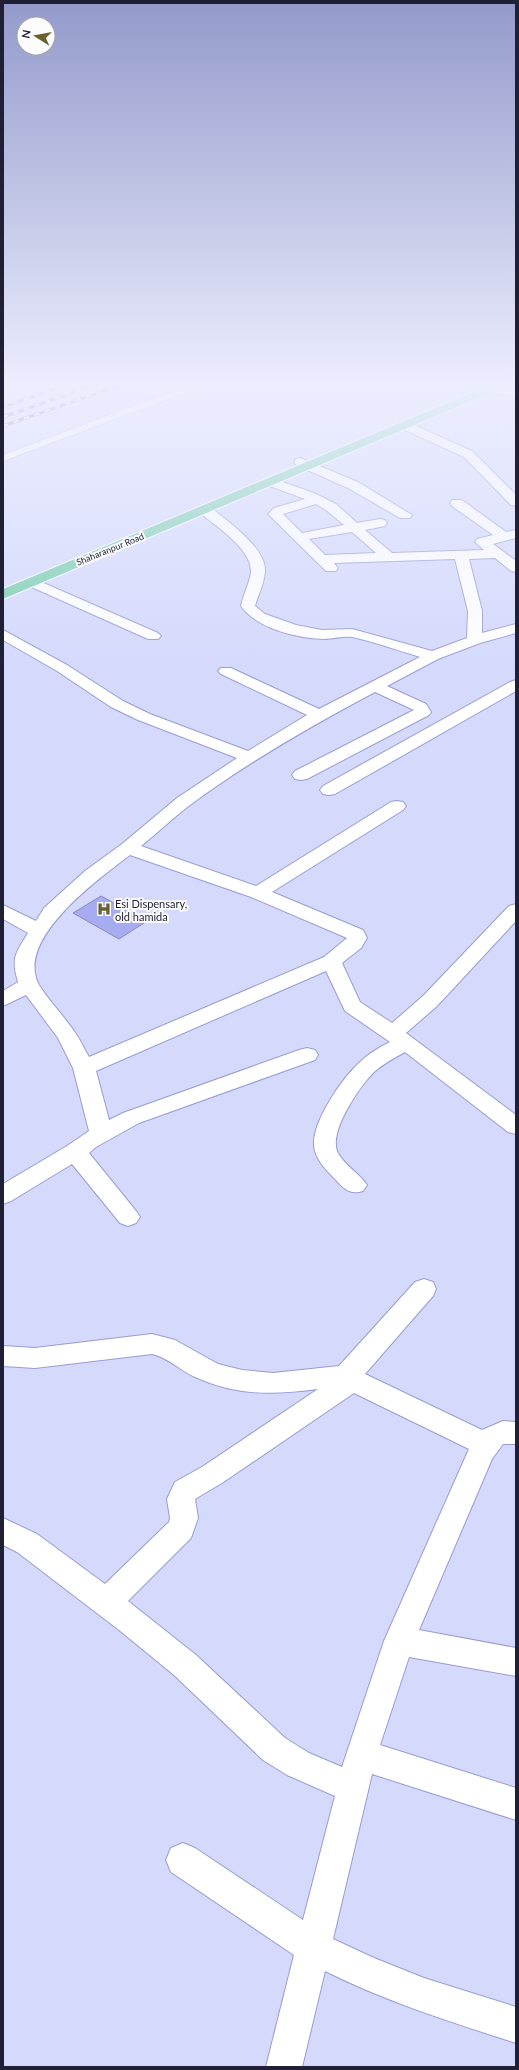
<svg xmlns="http://www.w3.org/2000/svg" width="519" height="2070" font-family="Lato,sans-serif">
	<rect width="100%" height="100%" fill="#d5d9fc"/>
	<path fill="#a7abf0" stroke="#868ac1" d="M101 896 147 921 119 939 73 913Z"/>
	<g fill="none" stroke-linecap="round" stroke-linejoin="round">
		<defs>
			<path id="service" d="M3 458 203 383"/>
			<path id="minor" d="M492 386 516 391V397L488 391 486 389 488 387Z
				M405 421 472 451 516 495V506L511 505 464 457 401 428 399 425Z
				M300 458 358 482 412 515 410 518H400L348 488 296 465 294 462 296 459Z
				M271 478 314 493 336 504 357 523 380 519 385 520 387 523 385 526 365 530 392 553 484 550 475 542 477 539 493 535 452 506 450 503 452 500H462L506 532 516 530V538L493 544 516 561V572L511 571 495 558 469 559 482 611V633L516 624V633L480 643 438 659 387 686 426 704 431 712 429 715 307 779 301 780 295 779 292 775 295 771 414 710 375 692C311 726 248 762 190 805 173 818 157 833 141 846L256 886 391 802 397 801 403 802 406 806 403 810 272 892 363 930 367 938 361 948 342 963 360 1002 392 1023 423 996 509 906 516 904V921L437 1006 406 1033 516 1115V1134L508 1132 405 1052C394 1058 383 1064 374 1072 360 1086 327 1133 338 1153 345 1166 359 1173 367 1185L363 1191C350 1195 344 1189 335 1179 327 1171 315 1159 314 1146 312 1122 342 1078 360 1062 368 1054 380 1047 390 1042L345 1011 326 971 96 1071 109 1120 123 1113 299 1050 307 1048 315 1050 318 1055 315 1060 139 1123 96 1147 89 1153 136 1211 140 1217 136 1223 128 1226 120 1223 72 1164 11 1201 3 1204V1184L67 1146 89 1131 73 1068 58 1038 26 995 3 1006V991L18 982C11 958 15 954 28 933L3 919V905L36 921 44 908 85 871 122 844 177 798 237 758 138 720 111 707 57 671 3 640V630L67 665 123 701 150 714 248 751 307 715 221 674 218 671 221 668H231L319 709 420 657C397 650 375 642 352 637 342 636 333 639 324 639 297 638 257 629 241 606 243 595 249 584 251 573 253 550 216 526 200 513L198 510 205 506 210 507C227 521 267 548 265 572 264 584 258 595 255 606L265 614 296 625 322 630 352 629 432 651 467 638 468 611 455 559 334 563 338 568 336 571H326L268 514 274 508 305 499 267 485 265 482ZM316 504 326 510 344 525 302 533 283 514ZM352 532 376 553 325 555 309 539ZM130 855 251 897 347 938 324 957 89 1057C84 1049 80 1039 74 1031 63 1015 49 1001 39 985 14 939 100 878 130 855Z
				M32 578 158 633 161 636 158 639H148L27 585 25 582 27 579Z
				M516 680V691L335 794 329 795 323 794 320 790 323 786 510 682Z
				M424 1279 433 1282 436 1289 433 1296 365 1374 482 1430 503 1421 516 1422V1444H503L492 1459 419 1630 516 1648V1676L409 1657 380 1745 516 1788V1820L372 1774 333 1939 374 1958 424 1978 516 2007V2043C451 2022 387 2002 325 1971L302 2067H266L294 1955 171 1872 166 1860 171 1848 183 1843 195 1848 303 1920 335 1796 287 1775 263 1760 174 1675 119 1630 17 1552 3 1545V1518L37 1534 105 1584 169 1522 170 1518 167 1499 175 1482 202 1467 318 1389C273 1395 237 1396 195 1377 180 1370 167 1357 152 1354L35 1368 3 1366V1346L35 1348 152 1334 175 1340 218 1364 242 1370 273 1373 339 1366 415 1282ZM354 1393 469 1449 384 1641 342 1767 309 1753 285 1738 196 1655 128 1601 191 1538 198 1518 195 1499 222 1483Z"/>
			<path id="primary" d="M495 383H511L509 385 3 599V589Z"/>
		</defs>
		<use href="#service" stroke="#979cd4" stroke-width="7"/>
		<use href="#minor" stroke="#979cd4" stroke-width="2"/>
		<use href="#primary" stroke="#fff" stroke-width="2"/>
		<use href="#service" stroke="#fff" stroke-width="6"/>
		<use href="#minor" fill="#fff" fill-rule="evenodd"/>
		<use href="#primary" fill="#77cdac" fill-rule="evenodd"/>
		<defs>
			<path id="rail" d="M3 407 72 383
				M3 417 100 383
				M3 426 126 383"/>
		</defs>
		<use href="#rail" stroke="#5e607a" stroke-width="3"/>
		<use href="#rail" stroke="#fcfcfc" stroke-width="2" stroke-dasharray="5.5" stroke-linecap="butt"/>
	</g>
	<linearGradient id="sky" x2="0" y2="1"><stop stop-color="#939acb"/><stop offset="0.57" stop-color="#eceefe"/><stop offset="1" stop-color="#eceefe" stop-opacity="0"/></linearGradient>
	<rect width="519" height="673" fill="url(#sky)"/>
	<defs>
		<symbol id="hospital-bare" viewBox="-9 -9 18 18"><path d="M-5-5h3v3.5h4V-5h3V5h-3V1.5h-4V5h-3Z" fill="#68602d" stroke="#fcfcfc" stroke-width="2.5" paint-order="stroke"/></symbol>
	</defs>
	<g fill-rule="evenodd">
		<use href="#hospital-bare" x="94" y="899" width="20" height="20"/>
	</g>
	<g text-anchor="middle" dominant-baseline="central" stroke-width="4" stroke-linejoin="round" paint-order="stroke">
		<g font-size="9" fill="#1f2036" stroke="#fcfcfc">
			<text transform="translate(110 549) rotate(-22)">Shaharanpur Road</text>
		</g>
		<g font-size="11" fill="#1f2036" stroke="#fcfcfc" text-anchor="start">
			<text x="115" y="903">Esi Dispensary,<tspan x="115" dy="13">old hamida</tspan></text>
		</g>
	</g>
	<rect width="519" height="2070" fill="none" stroke="#1f2036" stroke-width="8"/>
	<g transform="translate(36 36) rotate(281)"><circle r="19" fill="#fcfcfc" stroke="#a4a4ad"/>
	<path d="M0-3L7 15L0 10L-7 15Z" fill="#68602d"/>
	<text y="-6" font-size="11" font-weight="bold" text-anchor="middle" fill="#1f2036">N</text>
	</g>
</svg>
